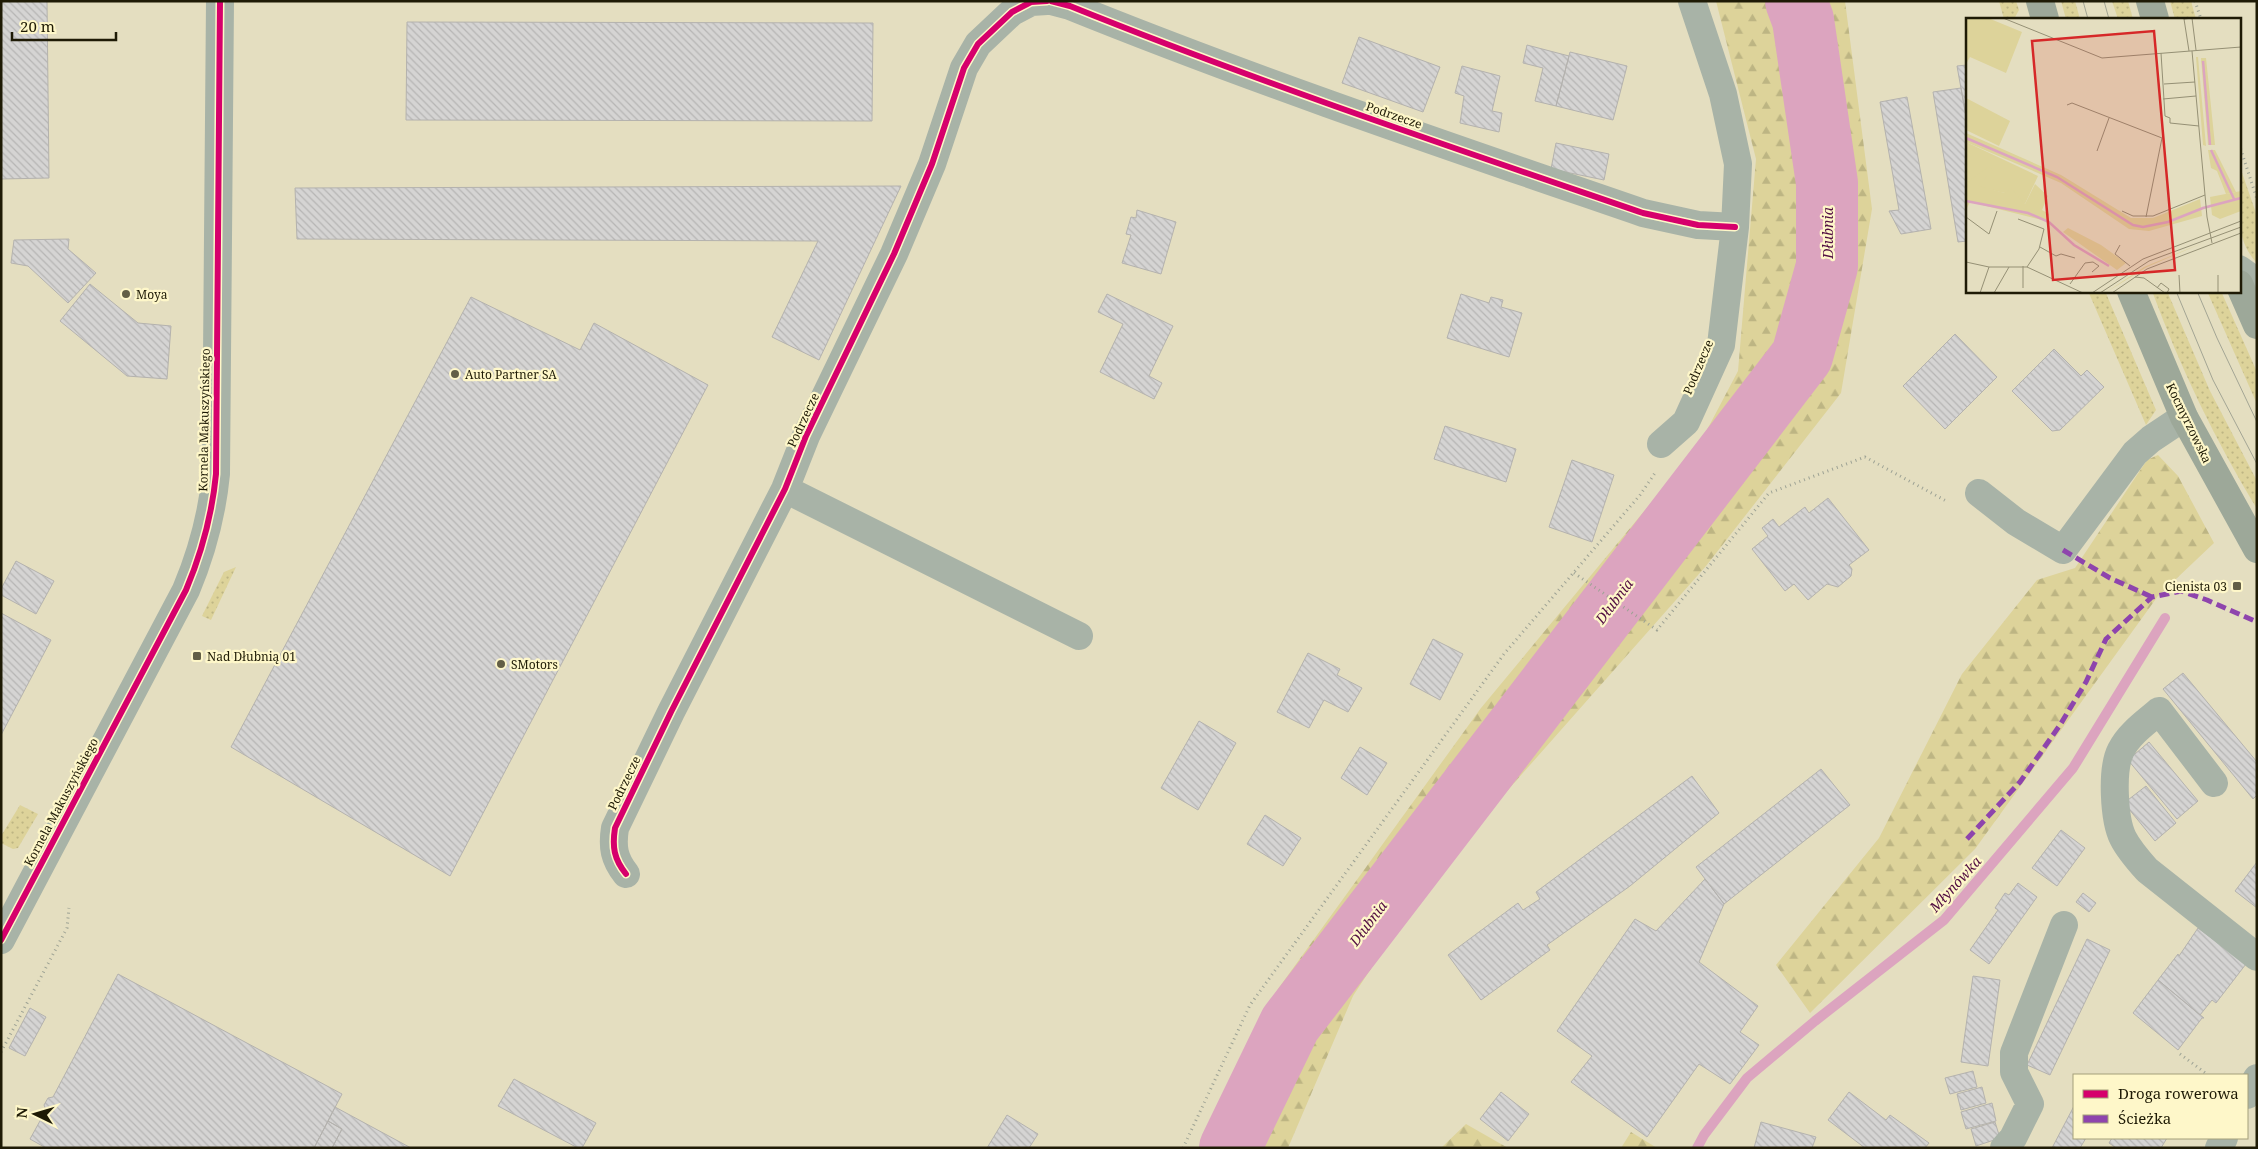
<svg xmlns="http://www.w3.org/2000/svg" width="2258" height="1149" font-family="'Noto Serif',serif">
	<defs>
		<pattern id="green-dots" width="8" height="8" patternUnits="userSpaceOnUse" patternTransform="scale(1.25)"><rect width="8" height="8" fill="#ddd39a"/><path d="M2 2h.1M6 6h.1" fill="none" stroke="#bdb583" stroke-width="1.8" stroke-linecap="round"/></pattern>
		<pattern id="forest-firs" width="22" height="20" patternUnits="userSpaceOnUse" patternTransform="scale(1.25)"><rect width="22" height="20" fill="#ddd39a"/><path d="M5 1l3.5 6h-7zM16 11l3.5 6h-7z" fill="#bdb583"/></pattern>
		<pattern id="building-back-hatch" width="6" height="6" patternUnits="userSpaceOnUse" patternTransform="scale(1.25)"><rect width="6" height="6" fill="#d5d4d3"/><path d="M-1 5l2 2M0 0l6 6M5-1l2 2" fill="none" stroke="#b6b5b4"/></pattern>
	</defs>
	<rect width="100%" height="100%" fill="#e4dec0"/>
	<path fill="url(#green-dots)" d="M1999 1H2016L2019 10 2014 19H2004Z
		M2061 1H2075L2080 19H2066Z
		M2112 1H2128L2133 19H2118Z
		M2170 1H2191L2196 19H2175Z
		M2239 164 2257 216V263C2232 238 2239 196 2239 164Z
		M2088 291H2105L2156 410 2146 425Z
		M2152 291H2167L2210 391 2257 481V509C2215 440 2180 367 2152 291Z
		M2207 291H2221L2257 372V404Z
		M236 567 211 620 202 616 224 572Z
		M20 805 38 814 18 848 13 849 1 843V836Z"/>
	<path fill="url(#forest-firs)" d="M1716 1H1845L1872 209 1841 393 1706 566 1431 877 1353 996 1288 1148H1200L1278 989 1481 708 1699 445 1738 371 1756 159Z
		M2158 455 2178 476 2214 543 2158 596 1975 849 1810 1013 1776 965 1879 838 1962 674 2037 580 2075 568 2147 460Z
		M1466 1124 1508 1148H1441Z
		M1631 1132 1657 1148H1621Z"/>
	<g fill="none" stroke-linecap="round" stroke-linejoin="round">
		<path stroke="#dca4bf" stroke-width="10" d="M1697 1148 1704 1135 1747 1078 1815 1021 1944 920 2073 768 2165 618"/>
		<path stroke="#dca4bf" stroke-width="62" d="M1230 1148 1290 1024 1802 356 1827 266V183L1803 20 1796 1"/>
	</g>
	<path fill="url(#building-back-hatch)" stroke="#b4b2ae" d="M1 1H47L49 178 1 179Z
		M407 22 873 23 872 121 406 120Z
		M1359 37 1440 67 1423 112 1342 83Z
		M1527 45 1569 56 1556 106 1535 101 1543 68 1523 63Z
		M1570 52 1627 66 1613 120 1556 106Z
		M1967 65V122L1957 66Z
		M1462 66 1500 76 1492 111 1502 113 1499 132 1460 123 1464 96 1455 93Z
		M1961 88 1967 122V241L1958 242 1933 92Z
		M1907 97 1931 229 1901 234 1889 211 1899 210 1880 102Z
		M1556 143 1609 154 1604 180 1551 169Z
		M901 186 819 360 772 337 818 241 297 239 295 188Z
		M1137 210 1176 222 1161 274 1122 263 1131 235 1126 234 1131 217 1136 218Z
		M69 239 68 249 96 273 68 303 28 266 11 263 14 240Z
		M90 284 138 323 171 326 167 379 127 376 60 321Z
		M1107 294 1173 326 1149 376 1162 383 1154 399 1100 372 1123 324 1098 312Z
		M1461 294 1489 303 1491 297 1503 300 1501 307 1522 313 1509 357 1447 338Z
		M471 297 580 350 594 323 708 385 450 876 231 747Z
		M1955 334 1997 377 1945 429 1903 386Z
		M2054 349 2081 376 2087 370 2104 387 2060 430 2052 431 2012 391Z
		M1445 426 1516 449 1506 482 1434 459Z
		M1572 460 1614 475 1592 542 1549 527Z
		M1828 498 1869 550 1849 565 1852 569 1851 576 1838 587 1827 584 1808 600 1794 584 1785 591 1752 549 1768 536 1762 528 1773 519 1779 527 1805 507 1809 513Z
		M16 561 54 581 36 614 1 595V589Z
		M1 613 51 640 1 735Z
		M1433 639 1463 654 1440 700 1410 684Z
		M1308 653 1340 669 1337 675 1362 688 1348 712 1324 700 1309 728 1277 712Z
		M2183 673 2257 762V795L2253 799 2163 689Z
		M1199 721 1236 743 1198 810 1161 788Z
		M2149 742 2198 801 2177 819 2128 760Z
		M1360 747 1387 763 1367 795 1341 778Z
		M1821 769 1850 805 1724 904 1696 867Z
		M1692 776 1719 813 1630 886 1547 945 1550 950 1481 1000 1448 955 1518 903 1523 910 1540 899 1536 892Z
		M2146 786 2176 823 2155 841 2124 803Z
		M1265 815 1301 838 1283 866 1247 844Z
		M2061 830 2085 848 2057 886 2032 868Z
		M2257 862V908L2235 891Z
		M1705 879 1724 904 1699 962 1758 1006 1740 1032 1759 1045 1730 1084 1699 1064 1647 1137 1571 1082 1592 1056 1557 1031 1635 919 1656 931Z
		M2018 883 2037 897 1989 964 1970 950 1998 910 1995 908 2005 893 2009 895Z
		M2083 893 2096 903 2089 912 2076 902Z
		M2198 928 2246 964 2216 1003 2212 1000 2200 1015 2158 980 2178 954 2179 956Z
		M2087 939 2110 950 2050 1075 2027 1065Z
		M118 974 342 1094 314 1148H46L30 1139 46 1110 44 1105 48 1098 53 1097Z
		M1973 976 2000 980 1988 1066 1961 1062Z
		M2158 980 2204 1018H2202L2178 1050 2133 1013Z
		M30 1008 46 1017 25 1056 9 1048Z
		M1973 1071 1977 1087 1950 1094 1945 1078Z
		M514 1079 596 1123 582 1148H578L498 1106Z
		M1982 1087 1986 1103 1961 1110 1957 1094Z
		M1501 1092 1529 1114 1508 1141 1480 1119Z
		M1849 1092 1886 1120 1890 1115 1929 1143 1925 1148H1865L1828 1120Z
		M1992 1103 1996 1121 1966 1129 1961 1112Z
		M2074 1106V1138H2086L2080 1148H2052Z
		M335 1107 411 1148H332L342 1129 328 1121Z
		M1007 1115 1038 1134 1029 1148H987Z
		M328 1121 342 1129 332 1148H314Z
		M1761 1122 1816 1137 1812 1148H1754Z
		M1995 1122 2000 1138 1976 1146 1971 1129Z
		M2112 1138H2167L2161 1148H2116L2109 1143Z"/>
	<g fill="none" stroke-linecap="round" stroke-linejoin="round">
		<path stroke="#9da294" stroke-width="3" stroke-dasharray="1 4" stroke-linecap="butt" d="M2195 1 2201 19
			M2239 144 2257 199
			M1574 573 1657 630 1769 493 1865 457 1948 502
			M1 1052 67 928 69 908
			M2180 1054 2208 1075
			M1183 1148 1250 1005 1504 654 1640 495 1655 473"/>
		<path stroke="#a8b3a7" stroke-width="28" d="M1051 1 1070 6C1258 82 1451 147 1643 213L1698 225 1735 227
			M2239 269 2257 282
			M1661 444 1686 422 1721 345 1735 227 1738 164 1723 94 1692 1
			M785 489 1079 636
			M1979 493 2016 522 2063 550 2135 453 2151 439 2184 417
			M2214 783 2159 711C2145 723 2129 734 2121 750 2111 769 2114 820 2123 838 2129 850 2138 860 2147 870L2257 957
			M626 874C614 859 612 847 615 828L671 712 785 489 806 436 894 254 932 164 964 68 978 44 1012 12 1031 2 1047 1
			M1 940 186 590C202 552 212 515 216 474L220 1
			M2247 1095 2257 1078
			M2004 1148 2013 1138 2030 1104 2014 1072V1053L2064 925
			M2219 1148 2224 1138"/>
		<path stroke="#9da899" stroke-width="28" d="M2040 1 2045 19
			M2150 1 2155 19
			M2239 284 2257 325
			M2131 291 2184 417 2257 549"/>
		<path stroke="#a3a594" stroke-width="1" d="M2083 1 2088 19
			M2104 1 2109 19
			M2176 291 2213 380 2257 464
			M2197 291 2217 338 2257 422"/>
		<path stroke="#8e44ad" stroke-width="5" stroke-dasharray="10 5" stroke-linecap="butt" d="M2063 550 2110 578 2152 597
			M1967 839 2020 782 2060 725 2086 682 2106 639 2152 597 2181 591 2207 600 2257 622"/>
		<defs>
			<path id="cycleway" d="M1051 1 1070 6C1258 82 1451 147 1643 213L1698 225 1735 227
				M626 874C614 859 612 847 615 828L671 712 785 489 806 436 894 254 932 164 964 68 978 44 1012 12 1031 2 1047 1
				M1 940 186 590C202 552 212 515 216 474L220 1"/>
		</defs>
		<use href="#cycleway" stroke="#fef7c9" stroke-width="9"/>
		<use href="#cycleway" stroke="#d6006c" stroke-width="6"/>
	</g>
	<g fill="#635f46" stroke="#fef7c9" stroke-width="2">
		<circle cx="126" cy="294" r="5"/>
		<circle cx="455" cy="374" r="5"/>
		<rect x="2232" y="581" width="10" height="10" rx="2.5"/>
		<rect x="192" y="651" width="10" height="10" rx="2.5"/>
		<circle cx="501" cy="664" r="5"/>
	</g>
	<g text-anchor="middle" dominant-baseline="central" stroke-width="4.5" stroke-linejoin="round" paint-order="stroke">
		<g font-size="12" fill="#1e1a05" stroke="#fef7c9">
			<text transform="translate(1394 115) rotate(19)">Podrzecze</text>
			<text transform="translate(1698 367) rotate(-67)">Podrzecze</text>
			<text transform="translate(204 420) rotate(-89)">Kornela Makuszyńskiego</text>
			<text transform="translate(803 420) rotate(-65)">Podrzecze</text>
			<text transform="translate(2189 423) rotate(64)">Kocmyrzowska</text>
			<text transform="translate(624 783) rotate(-64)">Podrzecze</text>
			<text transform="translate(61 802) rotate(-62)">Kornela Makuszyńskiego</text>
		</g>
		<g font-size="12" fill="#1e1a05" stroke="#fef7c9" text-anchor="start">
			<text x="136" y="294">Moya</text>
			<text x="465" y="374">Auto Partner SA</text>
			<text x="2227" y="586" text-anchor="end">Cienista 03</text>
			<text x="207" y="656">Nad Dłubnią 01</text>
			<text x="511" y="664">SMotors</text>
		</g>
		<g font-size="14" font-style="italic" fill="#520e42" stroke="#fef7c9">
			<text transform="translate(1827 233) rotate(-90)">Dłubnia</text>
			<text transform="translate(1614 601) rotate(-53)">Dłubnia</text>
			<text transform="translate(1955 884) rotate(-48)">Młynówka</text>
			<text transform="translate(1368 923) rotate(-53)">Dłubnia</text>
		</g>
	</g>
	<g transform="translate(1966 18)">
		<rect width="275" height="275" fill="#e4dec0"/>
		<path d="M0 0H22L56 14 40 55 4 39 0 46ZM230 39H232L240 128 237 127ZM235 40H240L249 127H242ZM0 80 44 103 33 128 0 112ZM0 124 72 158 59 186 39 175 11 169 0 161ZM242 132H249L270 174 260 176 251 153 245 150ZM239 224 181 249 139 275 178 249Z" fill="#ddd39a"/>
		<path d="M0 115 95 157 165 200H187L234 181 236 198 183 213 163 211 95 165 0 124ZM22 149 27 152 12 168 39 175 45 170 59 186 69 166 82 178 76 192 83 196 80 203 4 184 0 192V161L3 163ZM275 173V193L254 201 246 197 244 179ZM102 210 135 227 160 245 151 252 97 214Z" fill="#ddd39a"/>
		<path fill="none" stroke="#dca4bf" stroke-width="2.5" d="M237 43 244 127M0 120 91 159 167 207 177 209 202 204 237 190 275 180M245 132 268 181M0 183 62 195 83 204 108 227 143 248"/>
		<path fill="none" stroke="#959075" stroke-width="1" d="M37 0 136 40 275 29M223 33 218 1 226 0 230 32M226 33 241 199 246 225M195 35 199 98 204 100V105L233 108M198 66 229 64M197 81 230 78M101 87 106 85 196 120 180 199M131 133 143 100M156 193 167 198H187L239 177M0 199 23 216 31 193M52 201 78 211 73 231 61 249M154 227 149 236 164 248M74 229 90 238 95 236 109 240M0 244 23 249H61L117 275M57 248V270M213 257 214 275M252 257V275M169 259 178 260 199 275M104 266 119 245 127 244 133 248 126 254M191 270 195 265 203 271 201 275M14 275 23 249M28 275 43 249M126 275 177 241 275 203M134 275 183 243 275 209M146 275 181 251 275 215"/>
		<path fill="#d62828" fill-opacity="0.15" stroke="#d62828" stroke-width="2.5" d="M188 13 209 252 87 262 66 23Z"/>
		<rect width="275" height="275" fill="none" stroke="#1e1a05" stroke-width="2.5"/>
	</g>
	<rect width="2258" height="1149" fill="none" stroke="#1e1a05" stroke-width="5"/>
	<rect x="2073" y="1074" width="175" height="65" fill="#fef7c9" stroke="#a49f7b"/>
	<rect x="2083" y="1090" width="25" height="8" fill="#d6006c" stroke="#a49f7b"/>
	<text x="2118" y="1099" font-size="15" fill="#1e1a05">Droga rowerowa</text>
	<rect x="2083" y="1115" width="25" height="8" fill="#8e44ad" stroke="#a49f7b"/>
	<text x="2118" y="1124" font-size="15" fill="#1e1a05">Ścieżka</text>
	<g transform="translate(35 1114) rotate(275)" stroke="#fef7c9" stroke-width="4" paint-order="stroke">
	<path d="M0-4L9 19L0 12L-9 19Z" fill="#1e1a05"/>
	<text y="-8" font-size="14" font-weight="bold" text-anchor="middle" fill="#1e1a05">N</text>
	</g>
	<path d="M12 32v8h104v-8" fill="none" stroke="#1e1a05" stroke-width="2.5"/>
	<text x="20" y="32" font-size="15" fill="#1e1a05" stroke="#fef7c9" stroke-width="4" paint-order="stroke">20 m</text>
</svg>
